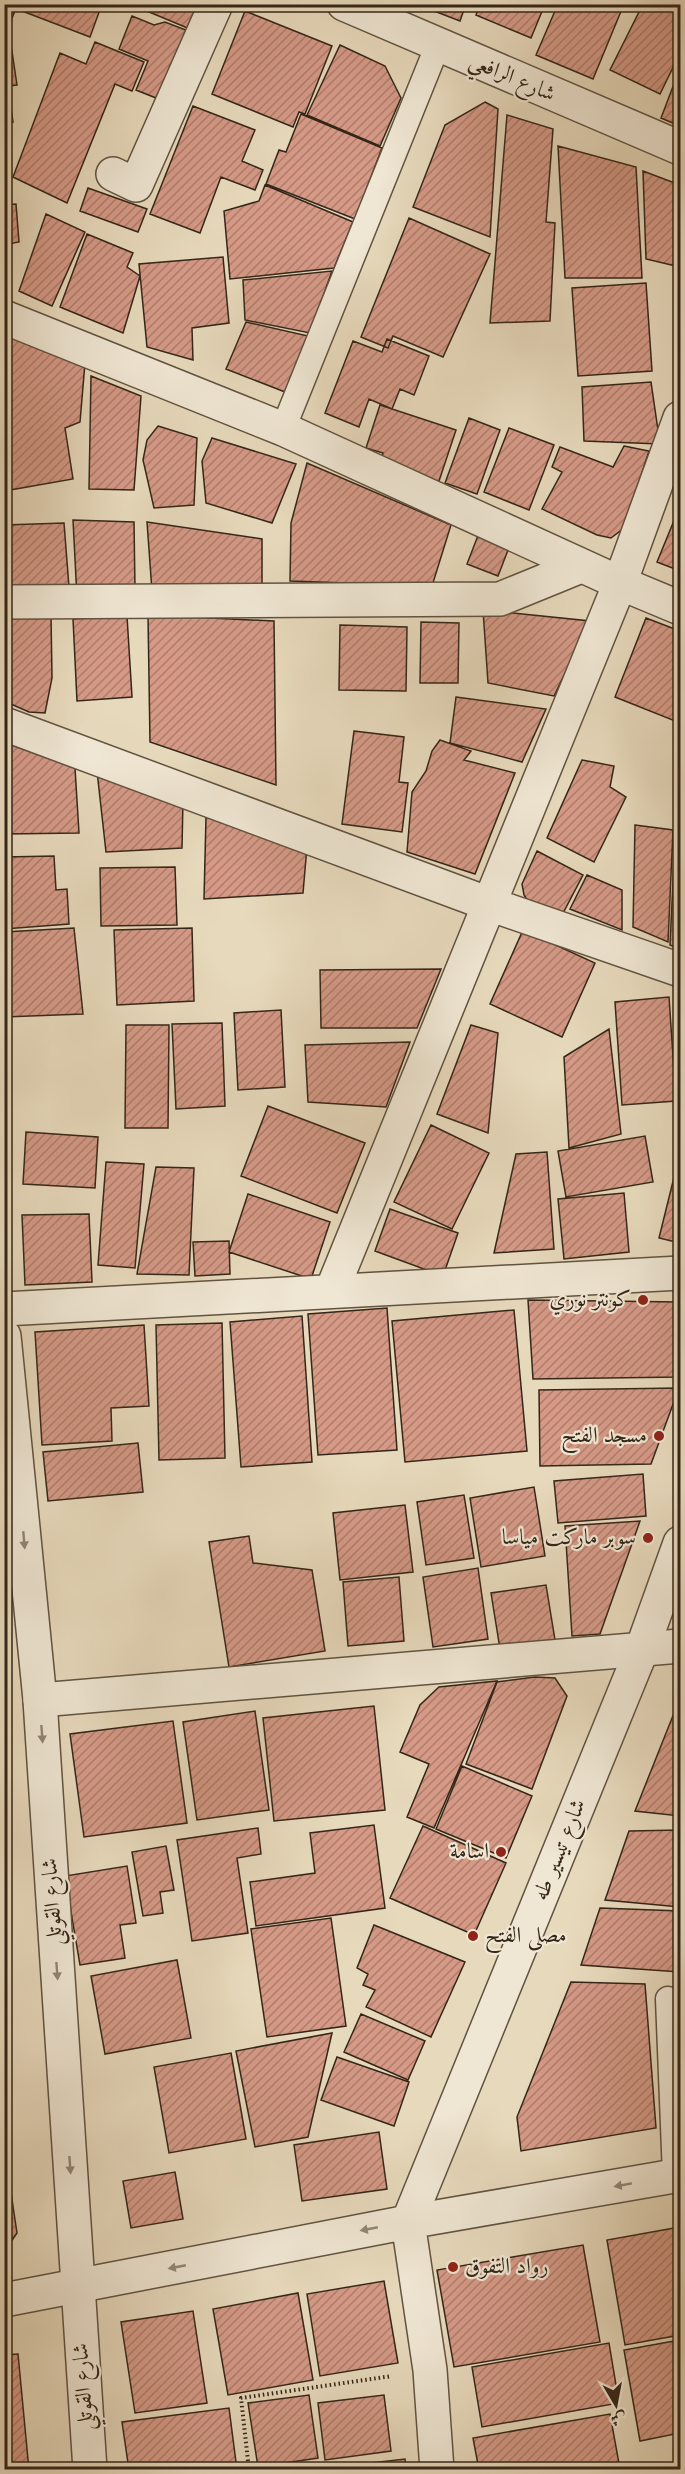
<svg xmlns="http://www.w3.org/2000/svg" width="685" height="2474" font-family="'Old Standard TT',Amiri,serif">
	<defs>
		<pattern id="building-hatch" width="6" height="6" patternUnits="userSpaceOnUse" patternTransform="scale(1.5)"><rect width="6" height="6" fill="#d59986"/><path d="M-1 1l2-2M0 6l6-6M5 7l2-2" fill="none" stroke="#ae7d6d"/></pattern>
	</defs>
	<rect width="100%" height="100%" fill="#e7d9bc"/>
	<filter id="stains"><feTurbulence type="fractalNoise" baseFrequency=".00333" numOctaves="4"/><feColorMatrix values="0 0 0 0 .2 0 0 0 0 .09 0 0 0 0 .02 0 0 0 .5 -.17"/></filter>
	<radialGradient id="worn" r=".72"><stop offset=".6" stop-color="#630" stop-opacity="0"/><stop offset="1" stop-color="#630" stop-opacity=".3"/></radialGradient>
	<path fill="url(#building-hatch)" stroke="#342618" stroke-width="1.5" d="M4 4H18L4 37Z
		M24 4H102L90 37 22 11Z
		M130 4H208L197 32Z
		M416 4H466L460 21Z
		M480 4H545L531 38 476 15Z
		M558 4H624L593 79 536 55Z
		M643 4H667L680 11V53L660 94 610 70Z
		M245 11 332 46 305 114 299 112 293 127 212 94Z
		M132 16 154 25 165 22 196 34 166 110 153 105 156 98 136 90 148 61 119 49Z
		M4 38H10L17 85 8 86 13 122 6 123 8 141H4Z
		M95 42 144 62 132 91 115 84 67 203 13 177 60 53 86 64Z
		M340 45 385 66 401 98 380 146 307 115Z
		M680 68V126L661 118Z
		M485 102 498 109 490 237 413 207 445 125Z
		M193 106 255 130 242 161 263 170 255 190 221 177 200 233 150 214Z
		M301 114 382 148 355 219 266 184 279 150 286 152Z
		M507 115 553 129 546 222 555 223 550 321 490 323Z
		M4 145H7L11 202 4 203Z
		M558 146 636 167 642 278H565Z
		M643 171 680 185V267L646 259Z
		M265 185 353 222 334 268 230 279 224 211 259 201Z
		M88 188 147 209 138 232 80 211Z
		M16 204 19 242 8 244 10 259 4 261V205Z
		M46 214 85 232 52 306 19 291Z
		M409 218 490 254 443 357 393 336 388 348 361 337Z
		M87 234 133 253 127 267 140 276 123 333 60 307Z
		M223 257 229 323 192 328 193 360 147 347 139 264Z
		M332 271 310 333 245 320 243 280Z
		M646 283 652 371 578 376 572 288Z
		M246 322 308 336 285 392 226 369Z
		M4 334 85 363 80 422 65 428 73 479 4 491Z
		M387 339 429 356 414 395 400 389 392 409 369 399 359 427 325 413 353 341 382 352Z
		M91 376 141 396 134 490 89 489Z
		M651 382 660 444 584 441 582 387Z
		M380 405 456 430 436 490 377 472 383 453 366 448Z
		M469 418 500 430 477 494 445 483Z
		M158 426 197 438 194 505 154 508 143 460 147 440Z
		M509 428 554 445 529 510 484 492Z
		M212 438 296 464 272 523 206 503 202 461Z
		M624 446 649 451 624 528 611 538 597 535 542 509 562 472 552 467 560 447 613 467Z
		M307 463 451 525 432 586 290 581 291 523Z
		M680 506V571L657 562Z
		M73 520 134 522 135 589 77 598Z
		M147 522 262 539V591H152Z
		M64 523 70 600 4 597V525Z
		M479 533 510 545 498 576 467 564Z
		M483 610 590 621 554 696 488 683Z
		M148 615 274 621 276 785 150 742Z
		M4 616H51L52 678 45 713 29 712 4 701Z
		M127 616 132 697 77 701 73 619Z
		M646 618 680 631V723L615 697Z
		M421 622 459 623 458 683H420Z
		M340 625 407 627 406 691 339 690Z
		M456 697 546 709 522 762 450 743Z
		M354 731 404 737 399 782 408 783 402 832 342 824Z
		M440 740 471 751 464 760 515 773 475 874 407 852 412 792 426 771 432 751Z
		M4 742 75 768 79 833 4 834Z
		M582 760 614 766 610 787 626 797 594 862 547 838Z
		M97 771 183 800 182 848 106 852Z
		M206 817 308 835 303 893 204 899Z
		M676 818H680V949L670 945Z
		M635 825 673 830 668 942 633 927Z
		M537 851 583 875 562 915 529 903 524 895 522 884Z
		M54 856 56 890 67 889 69 924 4 929V857Z
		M175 867 177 925 101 926 100 868Z
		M587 875 622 890V930L570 909Z
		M74 928 83 1014 4 1017V932Z
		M192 928 194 1001 117 1005 114 930Z
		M523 930 595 963 562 1037 490 1004Z
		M441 969 417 1028H321L320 970Z
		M669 997 676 1101 622 1105 615 1002Z
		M281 1010 285 1087 238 1090 234 1013Z
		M222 1023 225 1106 176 1109 172 1024Z
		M126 1025H169L168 1128H125Z
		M471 1025 498 1033 488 1133 437 1114Z
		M609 1029 621 1134 569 1148 564 1057Z
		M410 1042 386 1107 308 1102 305 1045Z
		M268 1106 365 1143 337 1213 241 1176Z
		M431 1125 489 1153 452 1229 394 1202Z
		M26 1132 98 1137 95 1188 23 1184Z
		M645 1136 653 1182 566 1197 558 1151Z
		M547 1152 554 1249 494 1253 516 1154Z
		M680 1153V1243L659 1238Z
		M106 1162 144 1164 135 1268 98 1265Z
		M156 1167 194 1168 189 1275 137 1274Z
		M624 1193 629 1252 564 1259 558 1199Z
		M248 1194 330 1222 311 1279 229 1252Z
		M390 1209 458 1233 443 1276 375 1251Z
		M89 1214 92 1282 25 1285 22 1215Z
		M229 1241 230 1274 195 1276 193 1242Z
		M528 1300 680 1302V1377L533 1379Z
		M387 1308 397 1450 318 1455 308 1314Z
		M514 1310 527 1451 405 1462 392 1321Z
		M302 1316 312 1462 241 1467 230 1322Z
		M222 1323 225 1458 159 1460 156 1325Z
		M144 1325 149 1406 111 1408 112 1441 42 1445 35 1332Z
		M679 1388 651 1464 540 1466 539 1390Z
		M138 1443 143 1492 48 1501 43 1452Z
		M643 1474 646 1516 558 1523 554 1481Z
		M534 1487 545 1556 481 1567 470 1498Z
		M464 1495 474 1558 426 1565 417 1502Z
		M405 1505 413 1572 340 1580 333 1513Z
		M640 1521 600 1634 572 1636 565 1526Z
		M249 1536 253 1563 312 1570 325 1651 229 1667 209 1542Z
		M478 1568 488 1639 433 1647 423 1577Z
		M399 1577 404 1641 348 1646 343 1582Z
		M546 1585 555 1640 500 1649 491 1593Z
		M535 1677 555 1678 567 1696 532 1789 466 1764 497 1682Z
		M497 1681 434 1828 407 1817 429 1764 400 1752 420 1705 439 1687Z
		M680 1698V1816L635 1811Z
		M374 1706 385 1810 274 1821 263 1718Z
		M255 1711 269 1810 197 1820 183 1722Z
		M173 1721 187 1823 84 1837 70 1734Z
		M462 1766 532 1796 506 1858 436 1829Z
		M374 1825 385 1908 256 1926 250 1882 315 1873 310 1833Z
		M423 1826 506 1863 474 1935 390 1898Z
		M258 1828 261 1854 237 1858 248 1933 192 1941 177 1840Z
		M680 1830V1907L605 1900 629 1831Z
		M166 1846 174 1890 160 1892 163 1913 143 1916 132 1852Z
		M127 1866 136 1923 120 1925 125 1958 80 1965 65 1876Z
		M600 1908 680 1911V1972L581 1965Z
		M331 1918 346 2026 267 2037 251 1929Z
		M374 1925 465 1962 431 2037 366 2007 375 1990 363 1985 368 1974 357 1968Z
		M177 1960 191 2038 105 2054 91 1976Z
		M571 1982 645 1984 656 2128 521 2151 517 2117Z
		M361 2014 425 2041 408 2080 344 2052Z
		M332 2033 308 2137 255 2147 236 2051Z
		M231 2053 246 2139 169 2153 154 2067Z
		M337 2057 409 2082 394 2126 321 2100Z
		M379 2132 387 2189 302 2201 294 2145Z
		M4 2146 17 2233 4 2252Z
		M175 2172 183 2219 131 2228 123 2181Z
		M680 2227V2335L625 2345 607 2240Z
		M583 2245 600 2342 454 2367 437 2270Z
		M384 2281 398 2363 320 2376 307 2294Z
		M298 2293 313 2380 228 2395 213 2309Z
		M193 2311 207 2403 135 2413 121 2322Z
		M680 2340V2433L640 2441 624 2350Z
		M609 2343 619 2403 482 2427 472 2367Z
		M18 2354 29 2470H4V2355Z
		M309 2395 318 2458 258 2467 248 2403Z
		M384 2395 391 2451 325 2460 318 2403Z
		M229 2408 237 2470H129L122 2422Z
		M610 2414 620 2469 479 2470 473 2438Z
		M405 2459 406 2470H309Z"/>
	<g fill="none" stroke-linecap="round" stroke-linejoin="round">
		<defs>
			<path id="service" d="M283 429 437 47
				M668 1999 675 2176"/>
			<path id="minor" d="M344 4 680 148
				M113 174 136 185 216 4
				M4 317 283 429 620 583 680 608
				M4 602 500 599 581 566
				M4 724 489 904 680 970
				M332 1290 620 583 680 418
				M4 1309 680 1273
				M40 1700 680 1646
				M408 2222 430 2370 437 2470
				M4 2300 408 2222 680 2175"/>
			<path id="tertiary" d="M4 1336 40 1700 90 2470
				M408 2222 642 1649 680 1543"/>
		</defs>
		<use href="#service" stroke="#615341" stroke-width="27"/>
		<use href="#minor" stroke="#615341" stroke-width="36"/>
		<use href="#tertiary" stroke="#615341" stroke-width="36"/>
		<path stroke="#342618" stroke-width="4" stroke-dasharray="1.5 3" stroke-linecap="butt" d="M249 2470 241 2398 392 2376"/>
		<use href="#service" stroke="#efe6d3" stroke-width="24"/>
		<use href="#minor" stroke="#efe6d3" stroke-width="33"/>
		<use href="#tertiary" stroke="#efe6d3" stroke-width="33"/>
	</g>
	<defs><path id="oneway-solid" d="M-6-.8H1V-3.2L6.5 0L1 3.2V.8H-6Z" transform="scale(1.5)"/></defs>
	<g fill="#928676">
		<use href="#oneway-solid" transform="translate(24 1540) rotate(85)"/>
		<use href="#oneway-solid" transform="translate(42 1734) rotate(86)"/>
		<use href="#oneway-solid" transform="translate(57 1971) rotate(86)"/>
		<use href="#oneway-solid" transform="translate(70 2165) rotate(86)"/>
		<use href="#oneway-solid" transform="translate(623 2185) rotate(170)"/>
		<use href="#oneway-solid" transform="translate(369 2229) rotate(169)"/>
		<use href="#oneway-solid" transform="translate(177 2267) rotate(169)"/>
	</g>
	<g fill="#8f2418" stroke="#efe6d3" stroke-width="2">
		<circle cx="643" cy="1300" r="6"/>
		<circle cx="659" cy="1436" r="6"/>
		<circle cx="648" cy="1538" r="6"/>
		<circle cx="501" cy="1852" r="6"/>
		<circle cx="473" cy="1936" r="6"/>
		<circle cx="453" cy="2267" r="6"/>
	</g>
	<g text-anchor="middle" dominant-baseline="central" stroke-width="4.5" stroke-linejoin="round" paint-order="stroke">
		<g font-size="22" fill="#342618" stroke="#efe6d3">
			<text transform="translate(512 78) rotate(23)">شارع الرافعي</text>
			<text transform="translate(560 1850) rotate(-68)">شارع تيسير طه</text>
			<text transform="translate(53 1902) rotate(-94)">شارع القوتلي</text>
			<text transform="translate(84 2387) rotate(-94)">شارع القوتلي</text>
		</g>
		<g font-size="22" fill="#342618" stroke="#efe6d3" text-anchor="end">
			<text x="631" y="1300">كونتر نوري</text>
			<text x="647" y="1436">مسجد الفتح</text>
			<text x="636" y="1538">سوبر ماركت مياسا</text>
			<text x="489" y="1852">اسامة</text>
			<text x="485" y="1936" text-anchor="start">مصلى الفتح</text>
			<text x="465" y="2267" text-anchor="start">رواد التفوق</text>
		</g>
	</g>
	<rect width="685" height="2474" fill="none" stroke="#e7d9bc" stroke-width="24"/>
	<rect x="6" y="6" width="673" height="2462" fill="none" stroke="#342618" stroke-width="3"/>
	<rect x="12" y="12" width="661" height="2450" fill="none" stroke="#342618" stroke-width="1.5"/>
	<g transform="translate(616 2405) rotate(170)" stroke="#efe6d3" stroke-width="4.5" paint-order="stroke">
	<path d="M0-4.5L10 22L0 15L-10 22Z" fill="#342618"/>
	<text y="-9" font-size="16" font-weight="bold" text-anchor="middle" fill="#342618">ش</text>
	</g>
	<rect width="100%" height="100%" filter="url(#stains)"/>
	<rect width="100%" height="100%" fill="url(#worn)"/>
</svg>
